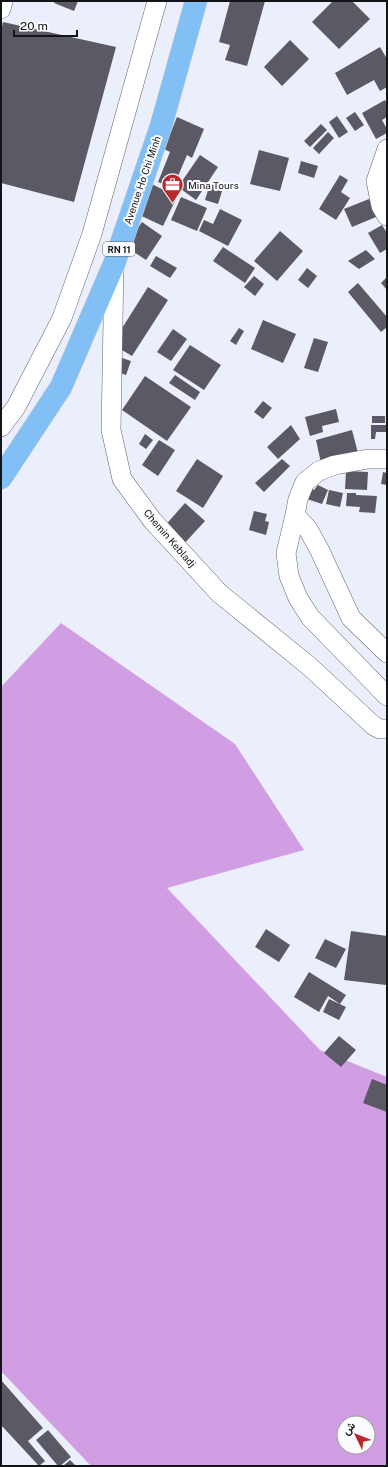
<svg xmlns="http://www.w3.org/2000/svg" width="388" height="1467" font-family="'Public Sans',Vazirmatn,sans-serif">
	<rect width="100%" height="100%" fill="#ebeefb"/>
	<path fill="#d19de3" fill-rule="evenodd" d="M61 623 235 744 304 850 167 888 320 1050 387 1077V1466H91L1 1371V687ZM344 1423H368V1447H344Z"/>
	<path fill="#5b5964" d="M55 1H78L74 11 54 3Z
		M230 1H265L247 66 225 60 230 45 219 42Z
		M333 1H352L370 19 339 49 312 22Z
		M3 22 116 47 74 202 1 183V31Z
		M290 40 309 59 282 86 264 67Z
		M380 47 387 59V87L380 91 374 80 347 95 335 73Z
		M385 100 387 104V117L382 120 387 129V133L376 139 362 113Z
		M355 112 364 125 355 131 346 118Z
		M337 116 348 132 339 138 329 122Z
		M177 117 204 129 192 158 187 155 173 188 158 182 170 152 164 149Z
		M321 124 327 130 310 147 304 141Z
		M328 132 334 138 319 154 313 148Z
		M259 150 289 158 280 191 250 184Z
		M200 155 218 167 196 200 178 187Z
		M301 161 318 166 314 178 298 173Z
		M340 175 348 180 341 192 350 198 336 220 319 209Z
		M150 183 177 197 163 226 135 213Z
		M210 184 223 188 218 204 205 200Z
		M181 197 207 208 197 231 171 220Z
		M369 199 376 217 352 227 344 209Z
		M220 209 242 220 228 246 199 231 204 220 213 224Z
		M142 222 162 236 146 260 125 246Z
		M382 225 387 233V249L380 253 368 233Z
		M280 231 303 251 277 281 254 261Z
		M223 247 255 268 245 283 213 261Z
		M366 250 375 259 359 269 348 261Z
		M156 256 177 268 170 278 150 266Z
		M307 268 317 276 308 288 298 280Z
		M254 276 264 284 255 296 244 287Z
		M387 277V290L381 283Z
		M358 283 387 317V327L381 332 348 292Z
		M148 287 168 300 132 356 112 344Z
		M263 320 296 334 283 363 251 349Z
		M239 328 244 331 236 345 230 341Z
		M173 329 187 339 171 361 157 352Z
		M314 338 328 342 318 372 304 368Z
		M190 345 221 365 204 390 173 370Z
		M116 356 131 361 126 375 111 370Z
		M175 375 200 392 195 400 169 383Z
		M145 376 191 407 167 441 122 410Z
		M263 401 272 408 263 419 254 412Z
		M336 409 339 422 322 426 323 432 310 436 305 417Z
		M372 416H385V423H372Z
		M291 425 300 439 278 459 267 447Z
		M371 425H387V432H376L375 439H371Z
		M352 430 358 453 321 463 316 440Z
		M145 434 153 440 146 449 139 444Z
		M159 440 175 450 158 476 142 465Z
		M197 459 223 476 203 508 176 491Z
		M282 459 290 466 264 492 255 483Z
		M346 471 368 472 367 490 345 489Z
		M383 472 387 473V485L381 484Z
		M318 485 328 490 322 504 304 498 311 489 314 490Z
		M329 490 343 493 340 507 326 504Z
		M347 493H356V495L377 496 375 513 359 512 360 507 346 506Z
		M185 503 205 521 182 546 162 529Z
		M254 511 267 514 265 521 269 522 266 535 249 530Z
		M266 929 290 945 279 962 255 947Z
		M351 931 387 936 386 985 344 980Z
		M325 939 346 949 336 968 315 958Z
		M309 972 346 995 340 1004 328 996 319 1012 294 997Z
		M329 999 346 1007 339 1020 323 1012Z
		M339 1036 356 1050 341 1067 324 1053Z
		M372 1079 387 1085V1112L363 1103Z
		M1 1380 43 1428 28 1441 45 1461 39 1466 1 1425Z
		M48 1430 71 1457 60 1466H58L36 1440Z
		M70 1460 76 1466H63Z"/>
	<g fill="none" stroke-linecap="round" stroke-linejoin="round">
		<defs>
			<path id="minor" d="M1 9 3 1
				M387 149 376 181 381 206 387 216
				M114 266 111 430 122 479 152 520 219 593 309 666 374 726 380 729H387
				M1 427 16 407 62 318 92 234 157 1
				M387 459H368L335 465 319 471 305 482 298 499 295 515 286 553 289 576 298 598 310 617 387 696
				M295 515 308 529 320 551 351 618 387 653"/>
			<path id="primary" d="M1 478 61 387 114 264 161 126 196 1"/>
		</defs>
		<use href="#minor" stroke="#62656f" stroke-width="20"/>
		<use href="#primary" stroke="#d0d0d1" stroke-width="23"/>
		<use href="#minor" stroke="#fff" stroke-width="19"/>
		<use href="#primary" stroke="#82bff5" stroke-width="22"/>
	</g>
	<defs>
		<symbol id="office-pin" viewBox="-11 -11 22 30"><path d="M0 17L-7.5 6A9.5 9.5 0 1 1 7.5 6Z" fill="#b8282c" stroke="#fbfcfe"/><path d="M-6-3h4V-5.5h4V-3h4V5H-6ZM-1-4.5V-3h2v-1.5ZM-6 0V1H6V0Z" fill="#fff"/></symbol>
	</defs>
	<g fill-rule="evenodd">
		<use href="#office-pin" x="160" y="172" width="25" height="34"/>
	</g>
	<g text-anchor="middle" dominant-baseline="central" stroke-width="4" stroke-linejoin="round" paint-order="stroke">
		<rect fill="#fbfcfe" stroke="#595a5d" stroke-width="1" x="103" y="242" width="32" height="14" rx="3"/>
		<g font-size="9" font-weight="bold" fill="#131418">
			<text x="119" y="249">RN 11</text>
		</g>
		<g font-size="10" fill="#131418" stroke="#fbfcfe">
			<text transform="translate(142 180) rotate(-71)">Avenue Ho Chi Minh</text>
			<text transform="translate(170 538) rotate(49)">Chemin Kebladj</text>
		</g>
		<g font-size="10" fill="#131418" stroke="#fbfcfe" text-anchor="start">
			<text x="188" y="185">Mina Tours</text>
		</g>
	</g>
	<rect width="388" height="1467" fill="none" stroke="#131418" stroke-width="4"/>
	<g transform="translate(356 1435) rotate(313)"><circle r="19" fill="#fbfcfe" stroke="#9e9fa2"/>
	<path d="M0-3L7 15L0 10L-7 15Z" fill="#b8282c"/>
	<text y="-6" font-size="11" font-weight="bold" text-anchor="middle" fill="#131418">ش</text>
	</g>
	<path d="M14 30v6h63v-6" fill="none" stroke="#131418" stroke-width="2"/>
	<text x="20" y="30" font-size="12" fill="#131418" stroke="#fbfcfe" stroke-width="3" paint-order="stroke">20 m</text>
</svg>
